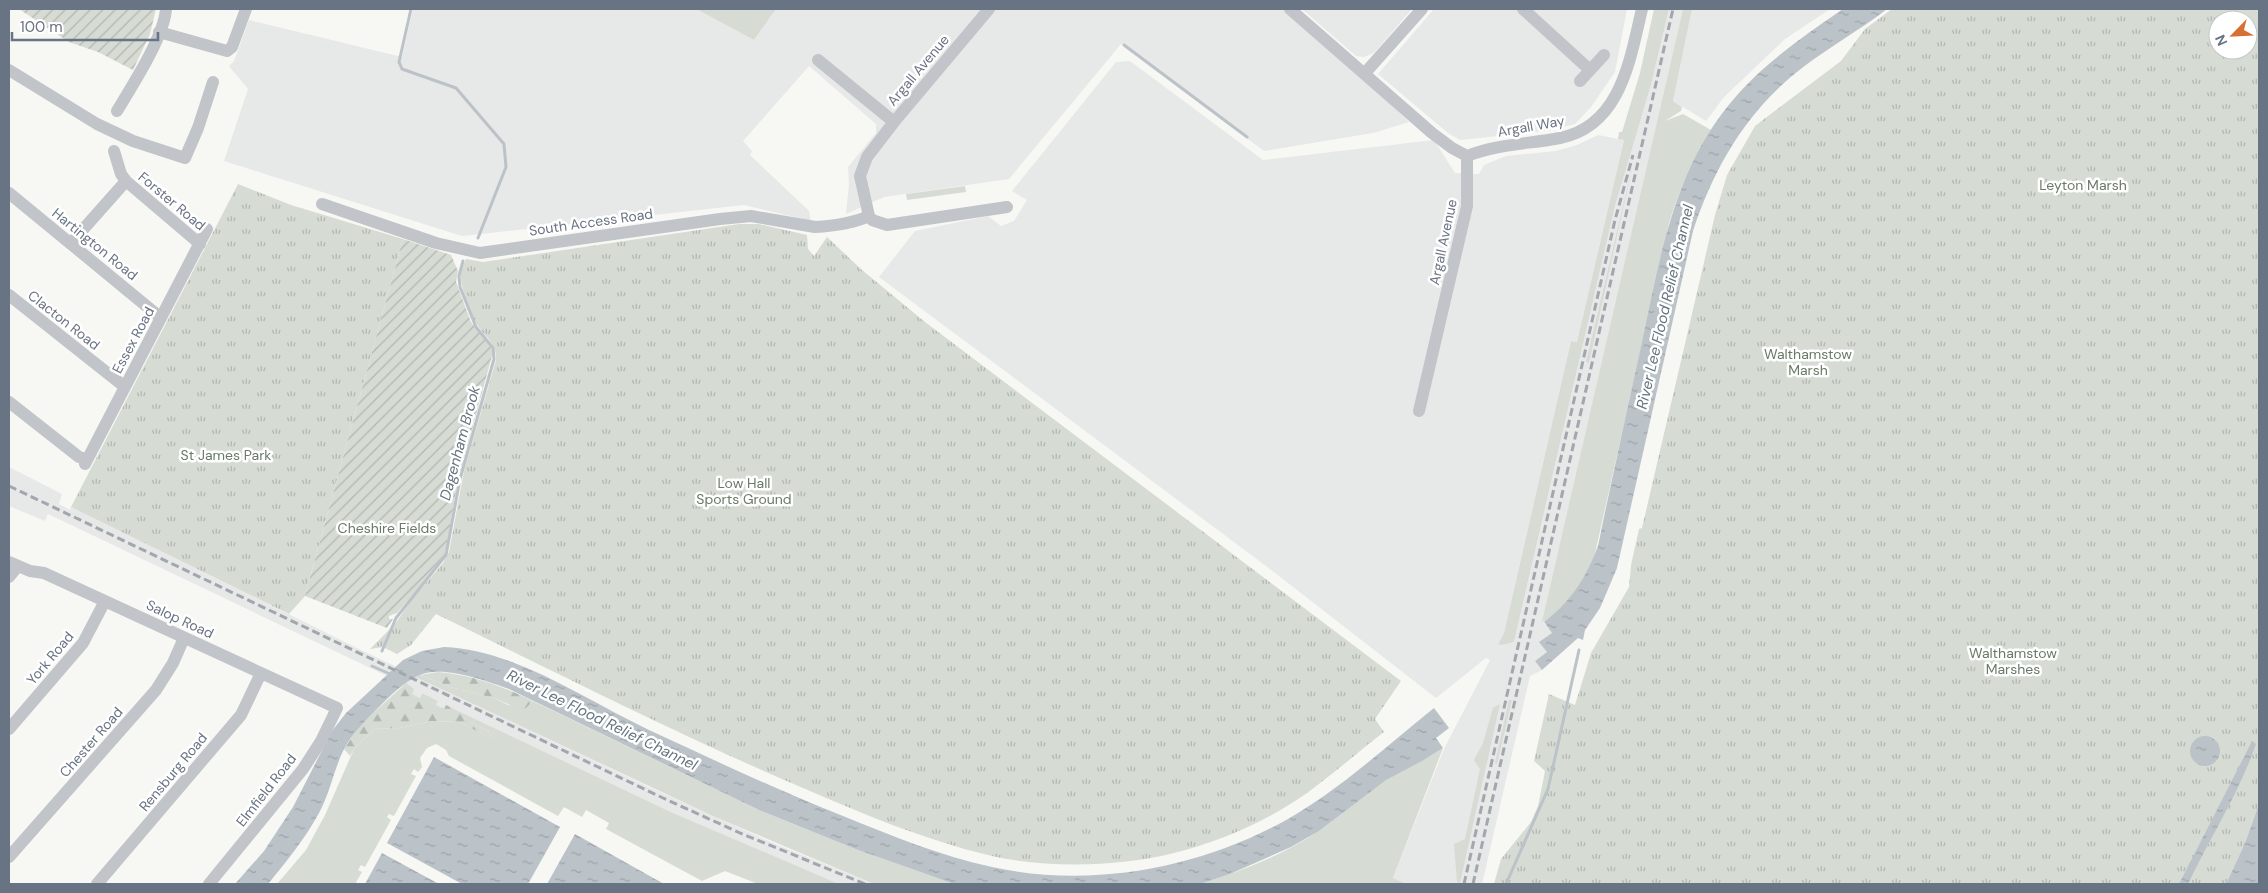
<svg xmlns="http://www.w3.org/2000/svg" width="2268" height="893" font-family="'DM Sans',sans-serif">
	<defs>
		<pattern id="forest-firs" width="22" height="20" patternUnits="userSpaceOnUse" patternTransform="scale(1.25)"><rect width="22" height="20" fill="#d6dcd4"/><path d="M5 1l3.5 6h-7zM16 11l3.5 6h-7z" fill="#b1b7b1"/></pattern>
		<pattern id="park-tufts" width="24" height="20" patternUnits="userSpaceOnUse" patternTransform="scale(1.25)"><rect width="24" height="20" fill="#d6dcd4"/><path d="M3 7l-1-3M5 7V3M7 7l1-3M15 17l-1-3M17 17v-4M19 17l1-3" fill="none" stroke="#b1b7b1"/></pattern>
		<pattern id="garden-furrows" width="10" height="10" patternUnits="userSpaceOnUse" patternTransform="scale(1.25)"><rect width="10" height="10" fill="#d6dcd4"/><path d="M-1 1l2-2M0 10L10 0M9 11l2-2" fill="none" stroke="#b1b7b1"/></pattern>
		<pattern id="water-ripples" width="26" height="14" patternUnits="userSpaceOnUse" patternTransform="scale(1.25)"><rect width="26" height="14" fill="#bbc3c9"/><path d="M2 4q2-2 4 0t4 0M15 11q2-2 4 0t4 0" fill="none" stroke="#9ca3a9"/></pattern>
	</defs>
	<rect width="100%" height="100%" fill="#f7f7f4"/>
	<path fill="#e7e8e8" d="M413 9H696L754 40 776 9H1290L1409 122 1373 133 1264 151 1121 44 1009 179 884 197 846 214 849 184 848 167 876 133V124L809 66 743 141 752 151 750 155 809 211 811 221 744 205 462 236 224 161 248 89 229 66 234 61 249 20 402 57Z
		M1302 9H1412L1374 53 1364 57 1356 56Z
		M1434 9H1627L1615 72 1591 107 1575 124 1546 131 1460 140 1448 133 1378 74Z
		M1669 9H1683L1543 622 1552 633 1540 642 1547 652 1535 661 1542 670 1530 676 1482 884H1407L1393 878 1444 749 1490 660 1486 658 1436 698 1270 569 879 277 915 231 988 216 1001 226 1014 221 1027 200 1012 191 1116 62 1130 61 1263 160 1434 140 1455 173 1479 174 1484 165 1506 156 1556 151 1577 145 1598 135 1624 140 1577 342 1571 341 1504 633 1498 644 1514 642 1615 206 1651 85Z
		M1692 9H1830L1785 39 1724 97 1706 121 1673 101Z
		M9 467 62 494 59 504 70 510 71 507 90 516 357 648 649 787 771 842 874 884H839L760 851 673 813 446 705 444 709 436 705 438 701 422 693 420 698 411 694 410 687 67 523 48 514 45 521 9 506Z"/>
	<path fill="#d6dcd4" d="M696 9H776L754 40Z
		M1654 9H1669L1651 85 1615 206 1514 642 1501 645 1498 644 1504 633 1571 341 1577 342 1624 140 1618 139 1619 132H1622L1640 73Z
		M1683 9H1692L1673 101 1682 107 1681 111 1665 121 1683 114 1711 130C1693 160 1679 190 1669 223L1594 558C1585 576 1563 617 1542 622Z
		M1633 164 1589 363 1586 362Z
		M965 186 966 192 907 200 906 194Z
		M420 675 450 687 494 698 508 705 526 708 533 701 759 810 858 850 954 884H874L713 816 416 677Z
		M1509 700H1512L1497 764 1495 763Z
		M1500 704 1460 883 1457 882 1454 844 1465 839 1480 769 1474 760 1483 743 1493 708Z
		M469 716 673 813 839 884H758L725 871 702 881 606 829 609 823 586 810 582 817 564 807 558 816 449 756 446 750 436 744 427 748 420 758 422 767 418 772 414 769 411 774 416 776 394 816 389 814 387 817 391 820 365 867 361 865 358 870 362 872 355 884H277L306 850 325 815 354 749 374 729 399 728 432 721 459 722 494 739 488 731 469 722Z
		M1443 748 1393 878 1407 884H1200C1241 871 1284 855 1320 830 1342 814 1362 796 1384 781 1402 768 1424 760 1443 748Z"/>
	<path fill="url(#forest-firs)" d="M438 672C472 675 502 686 533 701L526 708 521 710 494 698 450 687 420 675Z
		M406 683 414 689 412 694 420 698 422 693 438 701 436 705 444 709 446 705 469 716V722L488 731 495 740 459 722 432 721 399 728 374 729 354 749 350 756 344 749 359 726Z"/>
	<path fill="url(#park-tufts)" fill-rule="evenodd" d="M1892 9H2259V804L2245 843 2226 884H1494L1501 859 1531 822 1538 806 1545 771 1534 761 1549 694 1575 705 1591 653 1629 587 1631 565 1639 529 1642 528 1715 215 1727 175 1755 126 1841 61 1865 29ZM2218 20H2248V50H2218Z
		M238 184 291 205 403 239 305 596 289 614 71 507Z
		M739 224H759L807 235 808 249 814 256 827 237 862 270 925 322 1401 681 1375 719 1384 732C1358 752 1333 774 1307 793 1269 820 1220 842 1174 853 1118 867 1045 869 988 855 925 840 863 814 803 788 678 735 558 673 436 614L411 645 397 654 383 647 370 649 395 624 413 598 443 563 449 552 464 471 496 360C497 344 486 338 478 326 472 318 461 289 461 278 460 272 464 264 466 259L483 262Z"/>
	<path fill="url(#garden-furrows)" d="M19 9H156L150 34 133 70 98 52 69 42Z
		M403 239 451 255 458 271 456 282 471 322 489 344 493 352 458 481 445 555 438 566 397 613 389 616V619H393L387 628 305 596Z"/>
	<path fill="url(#water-ripples)" d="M1843 9H1887C1860 30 1829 47 1802 68 1747 110 1714 167 1693 231L1617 568 1600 608 1585 630 1583 640 1578 638 1542 670 1535 661 1547 652 1539 642 1552 633 1544 622C1570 603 1587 576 1598 546 1612 478 1627 410 1642 342 1659 263 1672 181 1721 115 1754 70 1798 40 1843 9Z
		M444 647C516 650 585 700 649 730 714 760 777 790 843 816 892 836 941 856 992 867 1088 888 1191 870 1277 825 1334 795 1384 748 1434 708L1449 728 1436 738 1443 748 1422 761 1386 780 1319 831 1291 847 1230 874 1200 884H954L858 850 759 810 509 689C486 681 443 665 420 675 405 681 392 694 381 705 367 719 353 732 344 749 334 769 330 793 319 813 305 839 286 862 268 884H235L264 851 293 807 332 731 346 713 403 660 422 651Z
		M2190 751a15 15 0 1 1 30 0a15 15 0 1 1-30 0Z
		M2252 741 2256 744C2239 793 2210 838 2188 884H2179Z
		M434 757 560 827 528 884H462L387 843Z
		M2259 804V884H2226L2245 843Z
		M575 834 664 884H547Z
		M382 853 439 884H365Z"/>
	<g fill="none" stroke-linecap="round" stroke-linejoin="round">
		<path stroke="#bbc3c9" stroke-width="3" d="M411 9 399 62 402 69 456 88 504 144 506 167 478 238
			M1124 45 1247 137
			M382 651 396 618 446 555 460 479 494 359 493 348 476 327 460 287 459 276 463 261
			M372 666 390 674
			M1506 884 1548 789 1579 650"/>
		<path stroke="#c1c4c8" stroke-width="12" d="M989 9 894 122 867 157 860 176 869 216 872 220 887 225 1007 207
			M1290 9 1432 133 1452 148 1467 156
			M1523 9 1590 70
			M159 32 227 51 232 47 246 9
			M818 60 894 122
			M9 70 97 124 133 141 185 158 198 128 213 82
			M1365 73 1422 9
			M1580 81 1604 55
			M117 111C132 86 164 37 166 9
			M114 151 121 174 126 181 200 244
			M1467 156C1497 144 1529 144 1560 138 1621 126 1630 59 1642 9
			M9 193 161 318
			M322 204 436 243 480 253 720 219 751 216 815 227C834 226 851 224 869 216
			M71 243 126 181
			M9 295 125 387
			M9 402 79 457 87 459
			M1419 411 1467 206V156
			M85 464 207 229
			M9 562 30 571 44 573 337 708 321 741 303 769 209 884
			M9 577 18 566
			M9 729 83 643 105 601
			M9 857 156 690 173 663 184 638
			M97 884 241 715 261 673"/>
		<path stroke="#a2a7ad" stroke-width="3" stroke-dasharray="8 4" stroke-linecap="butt" d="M9 486 663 798 740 833 865 884
			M1464 884 1615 220 1633 155
			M1473 884 1673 9"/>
	</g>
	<g text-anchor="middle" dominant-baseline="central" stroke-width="5" stroke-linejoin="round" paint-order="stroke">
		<g font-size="14" fill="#687383" stroke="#fff">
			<text transform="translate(918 70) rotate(-50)">Argall Avenue</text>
			<text transform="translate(1531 126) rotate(-10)">Argall Way</text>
			<text transform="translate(172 201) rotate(40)">Forster Road</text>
			<text transform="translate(591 222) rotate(-8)">South Access Road</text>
			<text transform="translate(1443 242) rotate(-78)">Argall Avenue</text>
			<text transform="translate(95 244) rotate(39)">Hartington Road</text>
			<text transform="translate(64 320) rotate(38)">Clacton Road</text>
			<text transform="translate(133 340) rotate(-62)">Essex Road</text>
			<text transform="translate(180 619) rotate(25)">Salop Road</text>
			<text transform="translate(50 658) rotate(-50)">York Road</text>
			<text transform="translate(91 742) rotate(-49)">Chester Road</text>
			<text transform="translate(173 772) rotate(-50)">Rensburg Road</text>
			<text transform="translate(266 790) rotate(-52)">Elmfield Road</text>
		</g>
		<g font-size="14" fill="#687b66" stroke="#fff">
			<text x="2083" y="185">Leyton Marsh</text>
			<text x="1808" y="354">Walthamstow<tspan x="1808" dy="16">Marsh</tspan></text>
			<text x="226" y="455">St James Park</text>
			<text x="744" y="483">Low Hall<tspan x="744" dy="16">Sports Ground</tspan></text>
			<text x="387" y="528">Cheshire Fields</text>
			<text x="2013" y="653">Walthamstow<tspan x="2013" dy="16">Marshes</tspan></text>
		</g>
		<g font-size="15" font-style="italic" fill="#64747f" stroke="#fff">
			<text transform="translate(1665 307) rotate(-77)">River Lee Flood Relief Channel</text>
			<text transform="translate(460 443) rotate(-75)">Dagenham Brook</text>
			<text transform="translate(602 720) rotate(26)">River Lee Flood Relief Channel</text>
		</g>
	</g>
	<rect width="2268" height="893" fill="none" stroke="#687383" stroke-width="20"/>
	<g transform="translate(2233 35) rotate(246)"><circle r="24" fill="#ffffff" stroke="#c3c7cd"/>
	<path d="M0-4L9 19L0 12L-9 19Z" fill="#d77034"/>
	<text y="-8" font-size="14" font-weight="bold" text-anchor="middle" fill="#687383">N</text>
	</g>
	<path d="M12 32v8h146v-8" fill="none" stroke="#687383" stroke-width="2.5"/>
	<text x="20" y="32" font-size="15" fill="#687383" stroke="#ffffff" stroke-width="4" paint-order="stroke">100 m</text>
</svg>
